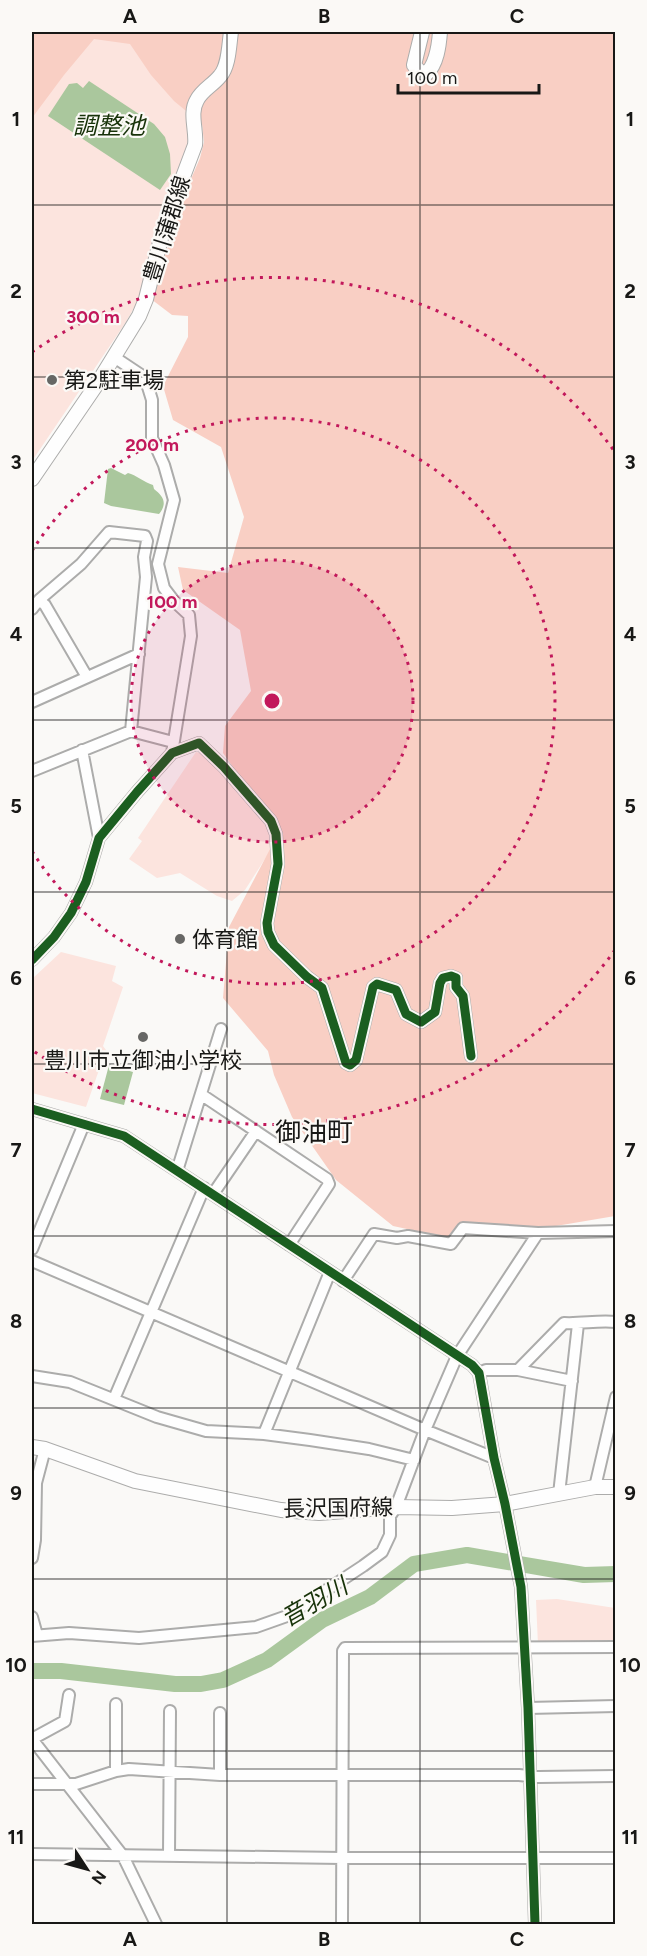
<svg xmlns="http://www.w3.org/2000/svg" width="647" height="1956" font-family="Figtree,'Noto Sans JP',sans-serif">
	<rect width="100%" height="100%" fill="#faf9f7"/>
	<path fill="#fce4de" d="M32 32H227L190 129 186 150 152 246 144 290 126 322 32 461Z
		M196 752 205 754 270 826 274 842 270 851 245 890 232 901 217 896 180 873 157 878 129 859 142 841 138 838Z
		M61 952 116 966 112 981 123 987 103 1046 106 1050 86 1107 32 1093V979Z
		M557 1599 615 1608V1644L538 1645 536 1600Z"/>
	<path fill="#f9cfc4" d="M32 32H615V1216L544 1228 461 1222 449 1238 393 1226 336 1180 292 1117 274 1075 268 1051 223 998 229 927 279 832 223 753 225 726 251 691 240 630 183 590 178 567 228 573 244 517 221 447 173 420 163 386 188 337V316L172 315 151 299 185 193 200 158 204 142 202 124 174 101 151 75 130 44 94 39 64 75 32 118Z"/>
	<path fill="#aac79d" d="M89 81 154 124 165 137 170 154 171 174 160 190 48 116 69 84 77 83 83 88Z
		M111 468 125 475 128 473C136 475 144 482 153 485L154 489C163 496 168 503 159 514L111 506 104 503 108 469Z
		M109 1065 133 1072 124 1105 100 1099Z"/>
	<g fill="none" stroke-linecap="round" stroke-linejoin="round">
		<path stroke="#aac79d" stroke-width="16" d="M32 1671H61L175 1684H201L223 1680 267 1660 322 1620 370 1597 414 1564 467 1555 584 1575 616 1574"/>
		<defs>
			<path id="minor" d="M114 357 141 375 148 387 152 400V438L164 465 174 500 158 564 164 588 174 601 189 615 191 636 172 753
				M32 609 39 600 45 605 87 677
				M32 702 139 654
				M131 731 173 742
				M82 750 99 838
				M32 771 131 731 146 577 144 557 147 541 145 536 109 532 81 564 39 600
				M32 960 54 937 71 913 86 882 99 838 137 792 172 753 199 743 224 767 271 821 276 834 278 864 267 923 268 932 274 945 307 977 322 988 346 1063 350 1065 356 1060 373 987 377 984 396 990 406 1014 421 1022 435 1012 440 983 443 978 451 976 456 978V987L463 996 471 1056
				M202 1095 327 1179 329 1184 289 1245
				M32 1109 124 1136 472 1365 479 1373 494 1458 505 1504 521 1587 528 1708 535 1924
				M177 1171 221 1029
				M213 1194 256 1131
				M538 1233 616 1231
				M32 1249 84 1124
				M32 1261 425 1430 494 1458
				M518 1370 572 1381
				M479 1373 486 1370H518L564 1323C582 1324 598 1320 616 1322
				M32 1376 70 1382 157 1417 206 1431 264 1434 310 1440 369 1449 414 1460
				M114 1399 204 1188
				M264 1434 330 1272
				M595 1487 616 1397
				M559 1494 578 1324
				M32 1558 35 1540 36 1483 45 1449
				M32 1617 37 1635
				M32 1636 69 1633 139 1638 256 1627 287 1616 363 1566 382 1552 390 1535V1516L396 1507 425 1430 457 1356 538 1233 463 1228 451 1244 408 1236 397 1238 374 1234 343 1281
				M116 1704V1771
				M528 1708 616 1706
				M220 1713V1775
				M32 1739 123 1856 156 1924
				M32 1739 65 1721 69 1695
				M32 1784H76L116 1771 129 1769 220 1775H519L539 1777 616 1776
				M32 1854 342 1858H616
				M169 1856 170 1711
				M342 1924 343 1651 345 1648 616 1647"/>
			<path id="major" d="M422 32 414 65 419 71 426 74C437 64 439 45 440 32
				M32 479 99 381 139 316 146 299 163 230 195 145C197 131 189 113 197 100 202 90 213 85 220 76 229 66 229 45 231 32
				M32 1447 45 1449 135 1481 281 1510 319 1513 396 1507 452 1508 505 1504 595 1487H616"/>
		</defs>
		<use href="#minor" stroke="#acacab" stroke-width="14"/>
		<use href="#major" stroke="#acacab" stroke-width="16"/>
		<use href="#minor" stroke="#fefefe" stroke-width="10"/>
		<use href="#major" stroke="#fefefe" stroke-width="14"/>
		<defs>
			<path id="cycleway" d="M32 960 54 937 71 913 86 882 99 838 137 792 172 753 199 743 224 767 271 821 276 834 278 864 267 923 268 932 274 945 307 977 322 988 346 1063 350 1065 356 1060 373 987 377 984 396 990 406 1014 421 1022 435 1012 440 983 443 978 451 976 456 978V987L463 996 471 1056
				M32 1109 124 1136 472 1365 479 1373 494 1458 505 1504 521 1587 528 1708 535 1924"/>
		</defs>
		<use href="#cycleway" stroke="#fbf9f6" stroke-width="13"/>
		<use href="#cycleway" stroke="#1b5e20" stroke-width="9"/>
	</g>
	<path fill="none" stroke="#181816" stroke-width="1.5" stroke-opacity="0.55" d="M227 32V1924M420 32V1924M32 205H616M32 377H616M32 548H616M32 720H616M32 892H616M32 1064H616M32 1236H616M32 1408H616M32 1579H616M32 1751H616"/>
	<circle cx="272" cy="701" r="141" fill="#c2185b" fill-opacity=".12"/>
	<g fill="none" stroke="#c2185b" stroke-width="3" stroke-dasharray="3 6">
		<circle cx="272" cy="701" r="141"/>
		<path d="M32 551A283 283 0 1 1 32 851"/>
		<path d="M615 950A424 424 0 0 1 32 1050M32 352A424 424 0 0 1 615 452"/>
	</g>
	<g fill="#676765" stroke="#fbf9f6" stroke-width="2">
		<circle cx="52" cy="380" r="6"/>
		<circle cx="180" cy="939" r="6"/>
		<circle cx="143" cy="1037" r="6"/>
	</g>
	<g text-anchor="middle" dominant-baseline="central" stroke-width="4.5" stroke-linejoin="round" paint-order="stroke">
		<g font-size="22" fill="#181816" stroke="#fbf9f6">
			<text transform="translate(167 229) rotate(-73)">豊川蒲郡線</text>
			<text transform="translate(338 1508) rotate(-1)">長沢国府線</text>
		</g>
		<g font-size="22" fill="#181816" stroke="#fbf9f6" text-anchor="start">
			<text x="64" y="380">第2駐車場</text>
			<text x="192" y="939">体育館</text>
			<text x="143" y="1060" text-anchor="middle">豊川市立御油小学校</text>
		</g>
		<g font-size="24" font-style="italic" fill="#173209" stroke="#fbf9f6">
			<text x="109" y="125">調整池</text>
			<text transform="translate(314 1602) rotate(-30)">音羽川</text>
		</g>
		<g font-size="26" fill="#181816" stroke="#fbf9f6">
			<text x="314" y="1132">御油町</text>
		</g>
	</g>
	<circle cx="272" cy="701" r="9" fill="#c2185b" stroke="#fbf9f6" stroke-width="3"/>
	<g font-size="18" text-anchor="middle" font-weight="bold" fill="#c2185b" stroke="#fbf9f6" stroke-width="4.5" stroke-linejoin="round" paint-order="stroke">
		<text x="93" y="323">300 m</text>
		<text x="152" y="451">200 m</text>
		<text x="172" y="608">100 m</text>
	</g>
	<rect width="647" height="1956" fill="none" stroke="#fbf9f6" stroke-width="66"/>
	<g transform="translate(87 1869) rotate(126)" stroke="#fbf9f6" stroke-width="4.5" paint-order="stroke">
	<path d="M0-4.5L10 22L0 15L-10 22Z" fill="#181816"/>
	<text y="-9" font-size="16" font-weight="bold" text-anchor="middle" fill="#181816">N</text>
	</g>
	<path d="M398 84v9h141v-9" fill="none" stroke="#181816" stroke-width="3"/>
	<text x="407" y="84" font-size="18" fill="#181816" stroke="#fbf9f6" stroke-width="4.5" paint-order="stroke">100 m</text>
	<rect x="33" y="33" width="581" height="1890" fill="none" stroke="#181816" stroke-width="2"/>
	<g font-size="20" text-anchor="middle" font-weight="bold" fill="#181816">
		<text x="130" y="23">A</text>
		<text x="324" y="23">B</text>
		<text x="517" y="23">C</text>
		<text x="16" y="126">1</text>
		<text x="630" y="126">1</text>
		<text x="16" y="298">2</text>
		<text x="630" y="298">2</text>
		<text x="16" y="469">3</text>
		<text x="630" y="469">3</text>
		<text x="16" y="641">4</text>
		<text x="630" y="641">4</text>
		<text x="16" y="813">5</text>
		<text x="630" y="813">5</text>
		<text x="16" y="985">6</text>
		<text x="630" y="985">6</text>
		<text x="16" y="1157">7</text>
		<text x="630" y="1157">7</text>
		<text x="16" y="1328">8</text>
		<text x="630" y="1328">8</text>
		<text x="16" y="1500">9</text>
		<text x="630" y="1500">9</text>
		<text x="16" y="1672">10</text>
		<text x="630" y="1672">10</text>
		<text x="16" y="1844">11</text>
		<text x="630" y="1844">11</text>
		<text x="130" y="1946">A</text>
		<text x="324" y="1946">B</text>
		<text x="517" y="1946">C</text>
	</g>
</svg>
